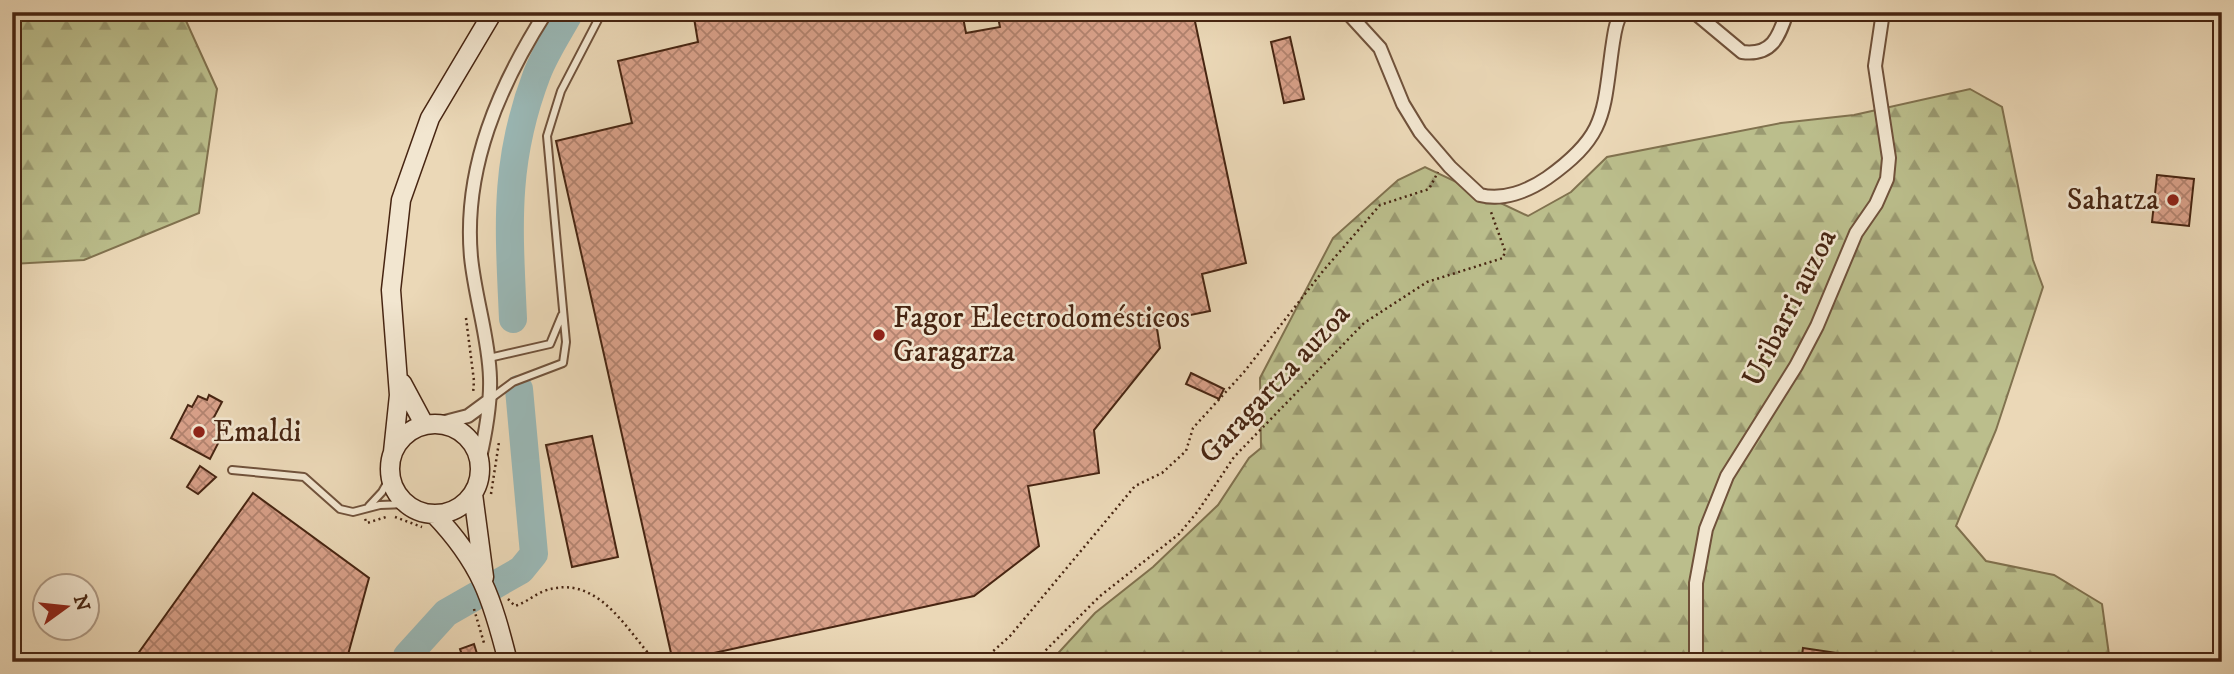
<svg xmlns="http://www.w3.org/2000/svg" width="2234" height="674" font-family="'IM FELL DW Pica',serif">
	<defs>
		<pattern id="forest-firs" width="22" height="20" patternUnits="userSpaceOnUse" patternTransform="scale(1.75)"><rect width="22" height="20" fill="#bbbe8c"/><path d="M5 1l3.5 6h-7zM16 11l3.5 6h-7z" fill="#9a9a71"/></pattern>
		<pattern id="building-cross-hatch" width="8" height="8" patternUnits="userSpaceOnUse" patternTransform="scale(1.75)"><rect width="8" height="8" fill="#d9a18a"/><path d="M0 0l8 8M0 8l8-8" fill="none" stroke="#b2836f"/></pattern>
	</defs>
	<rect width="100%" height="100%" fill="#ebd8b7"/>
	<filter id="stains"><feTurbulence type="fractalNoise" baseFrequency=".00286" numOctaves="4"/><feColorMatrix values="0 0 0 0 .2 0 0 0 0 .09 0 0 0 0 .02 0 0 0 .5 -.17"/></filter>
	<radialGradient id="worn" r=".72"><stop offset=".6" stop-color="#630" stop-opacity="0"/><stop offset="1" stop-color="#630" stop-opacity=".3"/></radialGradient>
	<path fill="url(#forest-firs)" stroke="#81724f" stroke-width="2" d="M12 12H182L217 89 199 213 84 260 12 264Z
		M1970 89 2002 107 2033 260 2043 287 1996 430 1956 526 1986 561 2054 575 2102 604 2110 662H1050L1095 613 1153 567 1218 505 1249 458 1261 448 1260 378 1333 238 1398 180 1425 167 1528 216 1571 192 1607 157 1781 123 1854 115Z"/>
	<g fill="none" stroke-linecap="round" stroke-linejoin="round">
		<path stroke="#9ab8b6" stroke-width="28" d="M513 319C509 228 503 163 537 74 545 53 559 32 570 12
			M406 662 407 656 446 613 521 570 534 554 519 389"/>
	</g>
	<path fill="url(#building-cross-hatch)" stroke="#472512" stroke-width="2" d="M693 12H962L966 33 1000 27 997 12H1193L1246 263 1202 274 1210 311 1156 322 1160 348 1094 430 1099 473 1028 486 1039 546 974 596 673 662 556 141 632 123 618 61 698 42Z
		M1290 37 1304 99 1284 103 1271 42Z
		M2157 175 2194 179 2189 226 2152 222Z
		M1191 373 1224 389 1219 399 1186 384Z
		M209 395 222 402 213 419 227 426 210 459 171 438 188 405 192 407 198 396 207 400Z
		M592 436 618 557 572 567 546 445Z
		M200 466 216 477 198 494 187 487Z
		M253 493 369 578 346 662H132Z
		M474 644 478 657 464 661 460 649Z
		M1803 648 1844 654 1843 662H1801Z"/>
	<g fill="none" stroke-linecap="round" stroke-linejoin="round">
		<defs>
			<path id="service" d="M489 358 550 344 562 315
				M490 399 513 382 563 363 566 342 547 136 561 91 602 12
				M232 470 304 477 340 509 353 512 380 505 407 504
				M369 506 382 492 391 476"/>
			<path id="minor" d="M1347 12 1380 48 1403 104 1420 132 1450 167 1480 195C1503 201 1528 191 1547 178 1606 136 1603 115 1612 49 1614 37 1615 22 1622 12
				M1694 12 1742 52C1772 56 1779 37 1787 12
				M441 423 468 416 487 402
				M479 462C485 436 491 406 490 378 489 338 475 298 471 257 463 168 499 86 546 12
				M1696 662V583L1706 529 1727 476 1796 366 1817 326 1856 233 1876 204 1887 179 1889 158 1875 66 1883 12"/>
			<path id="secondary" d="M402 383 424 424
				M390 469a45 45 0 1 1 90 0a45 45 0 1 1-90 0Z
				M393 452 399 395 391 290 401 200 430 118 493 12
				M473 494 484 577
				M434 514C481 563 492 598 508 662"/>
		</defs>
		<use href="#service" stroke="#70523b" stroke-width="10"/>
		<use href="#minor" stroke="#70523b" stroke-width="16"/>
		<use href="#secondary" stroke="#472512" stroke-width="21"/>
		<path stroke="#472512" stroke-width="2.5" stroke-dasharray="2 3.5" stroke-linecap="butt" d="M466 318 474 381 473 394
			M491 494 499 442
			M395 517 422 527
			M365 519 367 523 386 517
			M508 599 515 606C527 602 534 595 544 591 598 572 626 630 656 662
			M474 609 484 643
			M981 662 1010 636 1135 486 1162 473 1186 451 1193 428 1244 372 1323 271 1380 205 1429 189 1438 172
			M1034 662 1100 596 1179 534 1198 511 1234 457 1364 323 1427 282 1503 258 1505 251 1491 212"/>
		<use href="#service" stroke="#f2e6d0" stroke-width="6"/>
		<use href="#minor" stroke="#f2e6d0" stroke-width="12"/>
		<use href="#secondary" stroke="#f2e6d0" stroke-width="18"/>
	</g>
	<g fill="#8f2418" stroke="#f2e6d0" stroke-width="2.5">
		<circle cx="2173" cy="200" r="7"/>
		<circle cx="879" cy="335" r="7"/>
		<circle cx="199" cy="432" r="7"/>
	</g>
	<g text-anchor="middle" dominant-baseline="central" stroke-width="5" stroke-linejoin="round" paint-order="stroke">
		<g font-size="30" fill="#472512" stroke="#f2e6d0" text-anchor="start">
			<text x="2159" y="200" text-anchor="end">Sahatza</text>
			<text x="893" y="318">Fagor Electrodomésticos<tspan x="893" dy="34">Garagarza</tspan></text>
			<text x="213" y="432">Emaldi</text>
		</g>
		<g font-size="30" fill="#472512" stroke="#f2e6d0">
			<text transform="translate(1790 308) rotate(-63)">Uribarri auzoa</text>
			<text transform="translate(1275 384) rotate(-47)">Garagartza auzoa</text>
		</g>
	</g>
	<rect width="2234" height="674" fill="none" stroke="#ebd8b7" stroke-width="42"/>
	<rect x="14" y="14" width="2206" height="646" fill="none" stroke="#472512" stroke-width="3.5"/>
	<rect x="21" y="21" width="2192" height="632" fill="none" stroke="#472512" stroke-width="2"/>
	<g transform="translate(66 607) rotate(75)"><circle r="33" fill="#f2e6d0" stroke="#ae9984" stroke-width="2"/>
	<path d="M0-5L12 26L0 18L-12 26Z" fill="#8f2418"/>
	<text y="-10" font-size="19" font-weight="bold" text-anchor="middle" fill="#472512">N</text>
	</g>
	<rect width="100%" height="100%" filter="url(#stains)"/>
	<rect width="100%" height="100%" fill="url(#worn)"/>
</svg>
